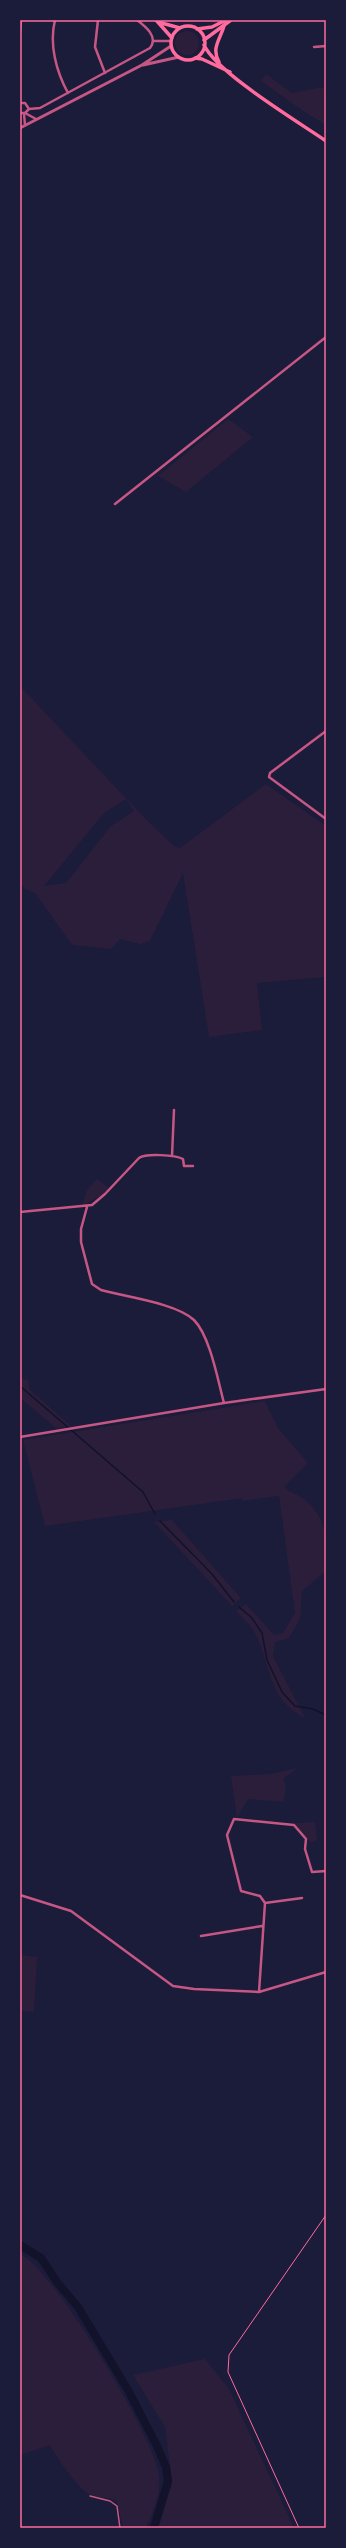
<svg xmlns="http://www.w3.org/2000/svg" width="346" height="2548" font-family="Roboto,sans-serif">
	<rect width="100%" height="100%" fill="#1b1b3a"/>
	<path fill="#2a1e3b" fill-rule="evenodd" d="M175 43a12 12 0 1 1 24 0a12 12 0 1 1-24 0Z
		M266 74 292 93 324 87 326 125 303 111 261 81Z
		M228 419 253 437 186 492 158 476Z
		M20 686 138 811 174 846 180 848 266 784 326 826V977L257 983 262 1030 209 1037 183 873 150 941 140 944 120 939 111 949 72 945 35 893 25 889 20 882ZM126 799 134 811 111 826 66 883 44 886 104 813Z
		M97 1179 109 1188 102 1195 82 1206 87 1190Z
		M20 1378 28 1380 30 1390 71 1426 56 1428 20 1398Z
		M265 1401 278 1428 308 1463 284 1487C291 1494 299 1494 305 1500 330 1521 326 1542 326 1571L302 1591 300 1619 289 1638 275 1642 273 1656 305 1718C268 1701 271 1664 255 1633 251 1625 242 1618 236 1611L246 1604 274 1635 283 1633 295 1613 279 1496 240 1501 243 1498 45 1526 23 1440Z
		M172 1520 241 1598 232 1606 154 1522Z
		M298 1768 284 1778 286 1790 283 1802 248 1799 237 1818 231 1776 271 1774Z
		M315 1822 317 1840 311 1843 294 1823Z
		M20 1955 37 1957 34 2012 20 2011Z
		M20 2254C52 2267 151 2433 158 2470 163 2490 154 2510 146 2528H123L117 2501C108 2497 94 2498 87 2493 74 2482 58 2460 50 2445L20 2455Z
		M205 2359 229 2389 294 2528H158L172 2483 165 2427 133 2375Z"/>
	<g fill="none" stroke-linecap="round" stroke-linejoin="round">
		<path stroke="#12122b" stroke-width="1.5" d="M20 1386 143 1492 155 1514
			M160 1521 212 1574 234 1602
			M239 1607 252 1618 262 1633 267 1660 282 1692 295 1706 313 1709 326 1715"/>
		<path stroke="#12122b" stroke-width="8" d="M20 2245 41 2258 57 2282 78 2307 128 2390 156 2444 166 2467 168 2481 154 2528"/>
		<path stroke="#ff6b9d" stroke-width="1" d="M299 2528 228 2372 229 2355 326 2215"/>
		<path stroke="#c65784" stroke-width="1.5" d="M90 2496 110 2501 117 2506 120 2528"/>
		<path stroke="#c65784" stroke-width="2.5" d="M55 20C49 44 56 71 68 93
			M98 20 95 47 105 73
			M20 31 21 20
			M153 41H171
			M314 47 326 46
			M20 103H25L29 109 25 113H20
			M29 109 40 108 150 48C159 37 145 26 137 20
			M25 113 36 119
			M24 114 25 125
			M115 504 326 337
			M326 731 270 773 269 777 326 819
			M172 1156 174 1110
			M87 1207 81 1229V1242L92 1284 101 1290C126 1297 176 1303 194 1320 210 1336 218 1381 224 1403
			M20 1212 92 1205 105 1194 139 1158C146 1153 175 1155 183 1159L184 1166H193
			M20 1437 224 1403 326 1389
			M20 1895 71 1911 173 1986 194 1989 259 1992 326 1972
			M265 1903 260 1896 241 1891 227 1835 234 1819 294 1825 306 1839 305 1849 312 1872 326 1871
			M265 1903 302 1898
			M201 1936 262 1926
			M259 1992 265 1903"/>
		<path stroke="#c65784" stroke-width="3" d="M143 65 179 57
			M20 128 142 65 171 46"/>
		<path stroke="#ff6b9d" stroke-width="3.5" d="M156 20 172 38
			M158 22 180 28
			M171 43a17 17 0 1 1 34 0a17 17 0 1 1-34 0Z
			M197 29 212 27 226 20
			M204 40 231 20
			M204 45C217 73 297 121 326 141
			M195 58 202 59 230 72
			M219 62C211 48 220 40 224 26"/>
	</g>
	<rect width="346" height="2548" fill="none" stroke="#1b1b3a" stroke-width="42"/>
	<rect x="21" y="21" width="304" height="2506" fill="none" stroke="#ff6b9d" stroke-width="1.5"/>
</svg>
